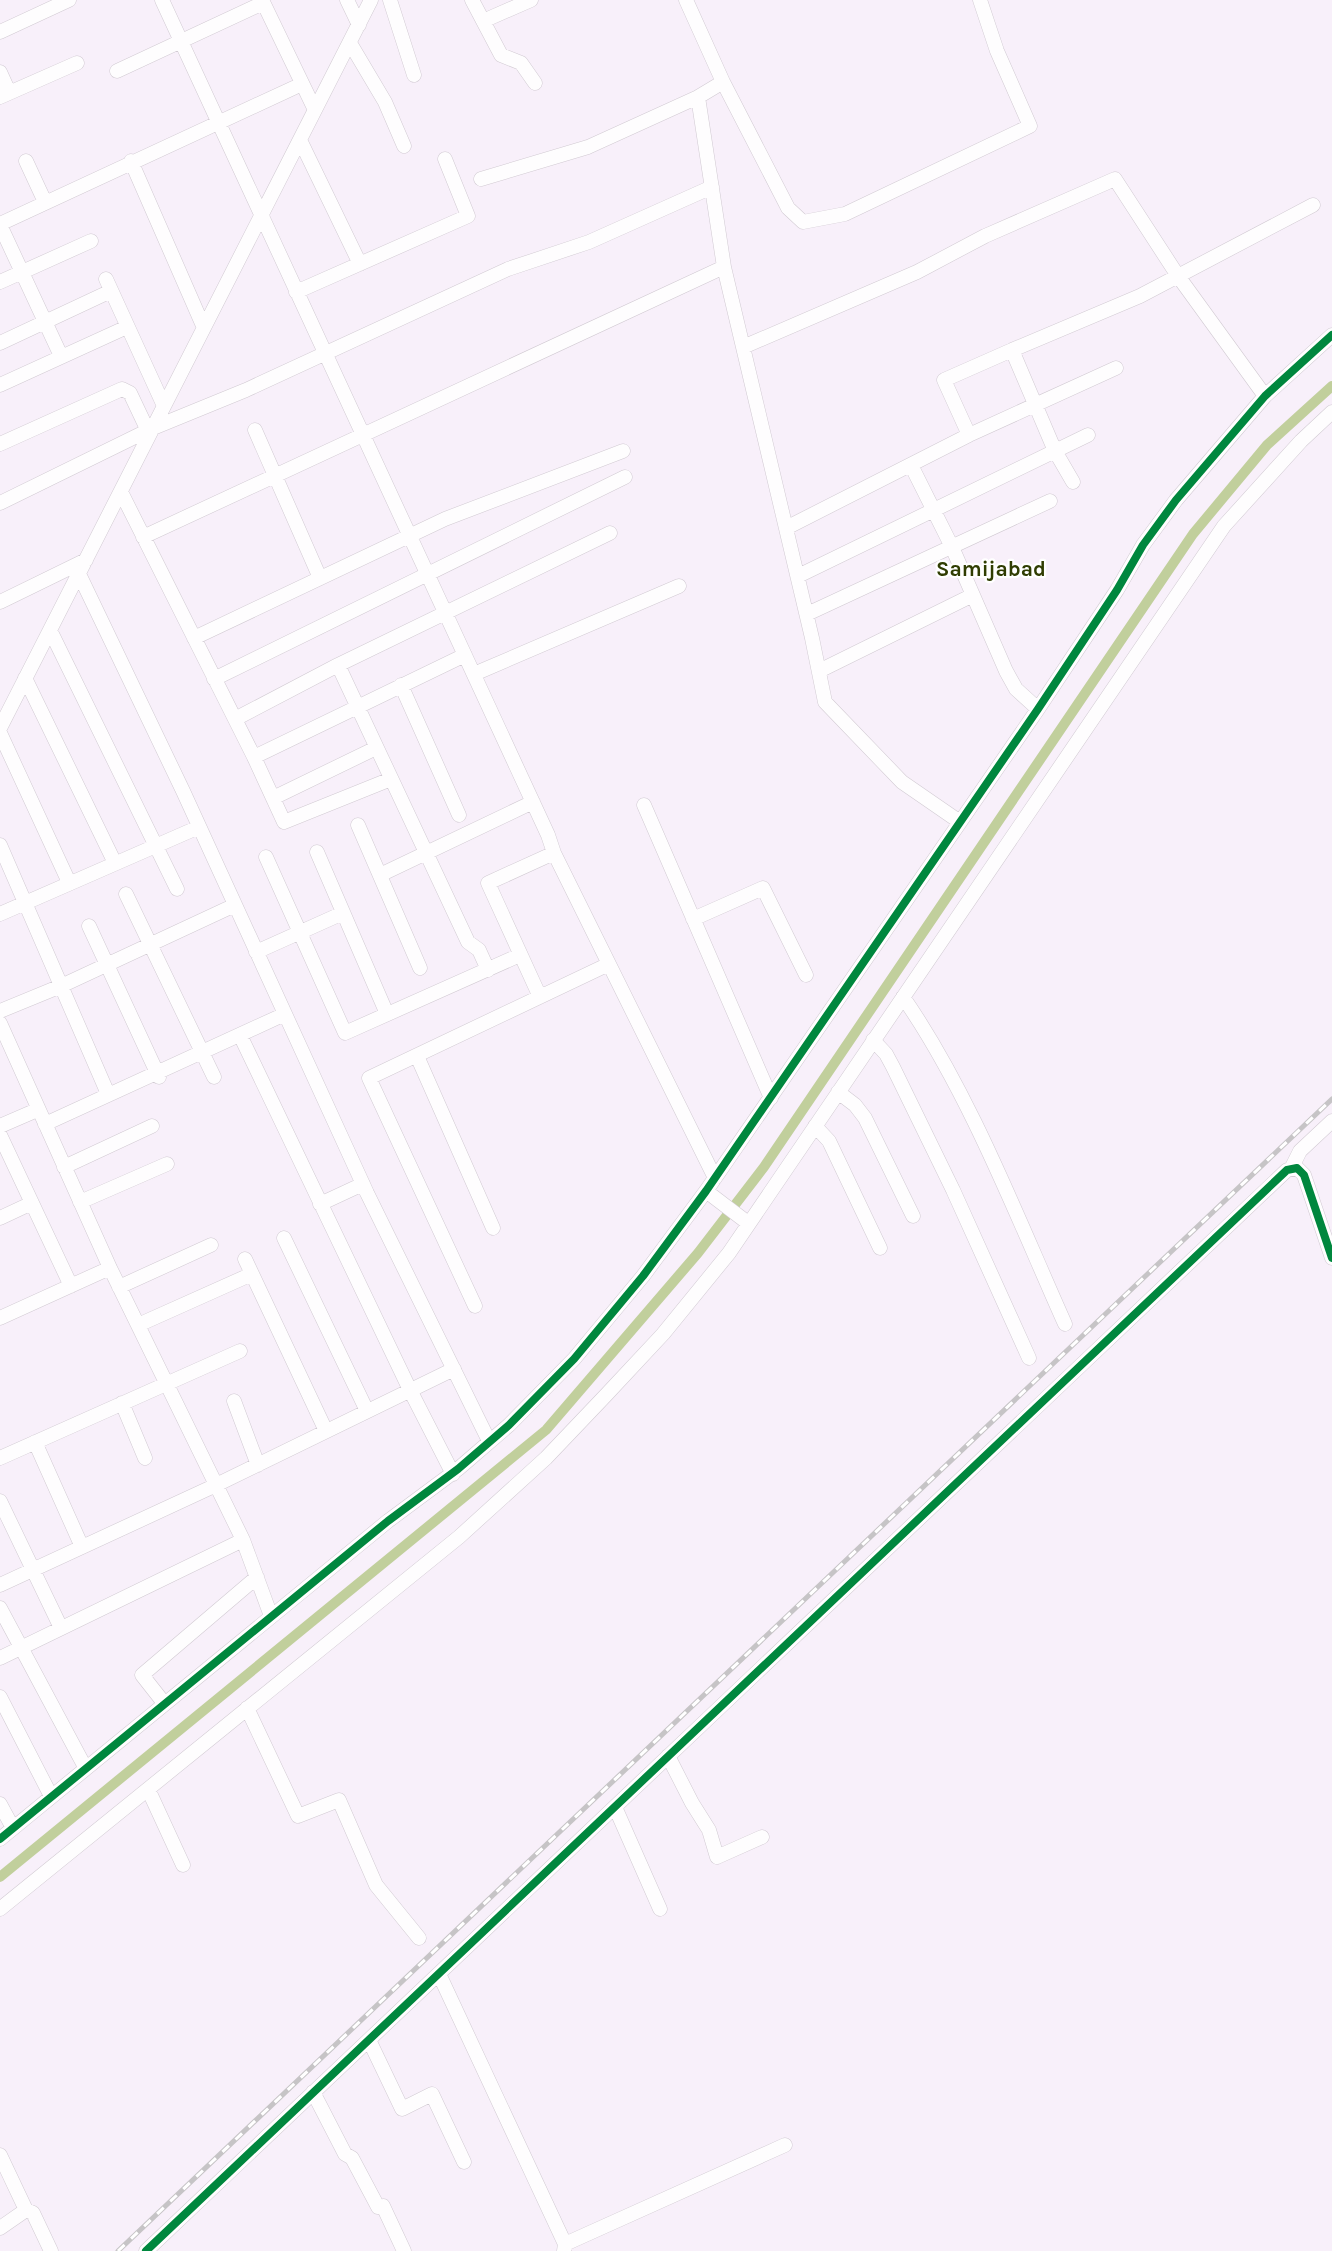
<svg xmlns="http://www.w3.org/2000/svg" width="1332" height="2251" font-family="Karla,sans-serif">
	<rect width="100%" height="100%" fill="#f8f0fa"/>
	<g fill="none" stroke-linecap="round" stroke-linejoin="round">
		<path stroke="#c1cf9c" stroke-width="10" d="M0 1877 546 1430 698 1253 764 1167 1193 534 1267 445 1332 386"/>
		<defs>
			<path id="minor" d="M162 0 548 835 554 853 715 1178
				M262 0 315 110
				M347 0 359 25
				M390 0 414 75
				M472 0 501 55 521 63 535 83
				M686 0 723 82 698 97 724 267
				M483 21 531 0
				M0 32 69 0
				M350 43 385 102 404 146
				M117 71 263 3
				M0 72 9 92
				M723 82 788 208 803 222 845 214 1030 126 997 51 980 0
				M0 97 77 63
				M300 140 360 264
				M26 161 45 202
				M131 161 204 328
				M481 179 588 147 698 97
				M0 224 302 84
				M0 225 61 356
				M106 279 164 406
				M0 282 91 241
				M296 292 468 216 445 159
				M0 343 111 291
				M743 347 917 272 985 236 1115 179 1178 276 1265 396
				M1012 350 1140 296 1313 205
				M0 385 127 327
				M255 430 320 578
				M969 435 944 380 1012 350 1055 451 1073 482
				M0 444 122 389 130 393 148 431
				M911 465 952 547 1006 671 1016 689 1038 709
				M121 492 254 757
				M0 503 153 428 246 390 508 269 589 242 712 187
				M786 528 969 435 1116 368
				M143 537 724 267 812 638 825 702 902 782 960 822
				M79 574 183 791 367 1193 489 1441
				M798 576 1088 435
				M0 602 86 560
				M807 614 1050 501
				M50 630 177 889
				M194 638 445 519 623 451
				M819 671 971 596
				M474 674 679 586
				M25 678 112 857
				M214 679 625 477
				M401 685 459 815
				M235 719 338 665
				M0 728 371 0
				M0 733 67 878
				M391 779 284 822 254 757 465 655
				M273 798 376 748
				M644 805 771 1098
				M358 825 420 968
				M0 845 108 1094
				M317 852 387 1014
				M266 857 345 1033 520 955
				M380 875 533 802
				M126 894 214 1077
				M0 914 199 827
				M693 919 763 888 806 975
				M89 926 159 1077
				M256 952 343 913
				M488 970 479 950 468 942 338 665 610 533
				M540 997 488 883 554 853
				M903 997C969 1092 1017 1217 1065 1324
				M0 1011 61 986 235 905
				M0 1023 110 1268 243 1540 271 1616
				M240 1035 410 1390 453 1474
				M873 1040 886 1054 893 1067 953 1190 1029 1358
				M417 1056 493 1228
				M838 1092 855 1105 865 1118 913 1216
				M45 1124 285 1014
				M0 1126 37 1110
				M815 1126 829 1141 880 1248
				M0 1135 71 1286
				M64 1167 152 1126
				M1292 1167 1300 1151 1332 1121
				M706 1191 748 1223
				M80 1202 167 1164
				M320 1204 363 1184
				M0 1218 32 1203
				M284 1238 367 1411
				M245 1259 326 1431
				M119 1287 211 1245
				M475 1306 369 1078 609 964
				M0 1318 110 1268
				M138 1325 252 1274
				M234 1401 258 1465
				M122 1403 145 1458
				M35 1442 82 1547
				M0 1458 240 1351
				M0 1501 61 1628
				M0 1585 214 1486 454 1369
				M0 1608 85 1767
				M0 1658 243 1540
				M0 1697 51 1796
				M164 1703 142 1675 257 1577
				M247 1708 298 1816 339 1800 376 1885 419 1938
				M668 1756 692 1803 709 1830 717 1857 762 1837
				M148 1789 183 1865
				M0 1804 13 1828
				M615 1807 660 1909
				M0 1839 388 1521 458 1469 509 1425 574 1359 643 1276 706 1191 1038 709 1117 590 1143 545 1176 500 1265 396 1332 335
				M0 1909 459 1537 546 1458 606 1395 663 1334 729 1253 1224 526 1301 441 1332 412
				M439 1974 565 2244
				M369 2040 402 2109 432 2094 464 2162
				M313 2092 345 2154 352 2158 378 2207 383 2206 404 2251
				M0 2155 26 2210 33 2213 51 2251
				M0 2228 26 2210
				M146 2251 1287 1170 1297 1168 1304 1175 1332 1258
				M564 2251 565 2244 785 2145"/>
		</defs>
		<use href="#minor" stroke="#d1cad2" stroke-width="15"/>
		<use href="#minor" stroke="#fefdfe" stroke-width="14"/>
		<defs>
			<path id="rail" d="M118 2251 1332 1099"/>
		</defs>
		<use href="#rail" stroke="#c6c4c6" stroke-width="5"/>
		<use href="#rail" stroke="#fff" stroke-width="3" stroke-dasharray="9" stroke-linecap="butt"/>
		<defs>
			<path id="cycleway" d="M0 1839 388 1521 458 1469 509 1425 574 1359 643 1276 706 1191 1038 709 1117 590 1143 545 1176 500 1265 396 1332 335
				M146 2251 1287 1170 1297 1168 1304 1175 1332 1258"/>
		</defs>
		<use href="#cycleway" stroke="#fff" stroke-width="11"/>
		<use href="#cycleway" stroke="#00873e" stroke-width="8"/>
	</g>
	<g text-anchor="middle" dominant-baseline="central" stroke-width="4.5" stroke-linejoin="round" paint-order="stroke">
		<g font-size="21" font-weight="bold" fill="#303d02" stroke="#fff">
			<text x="991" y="569">Samijabad</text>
		</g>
	</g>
</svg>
